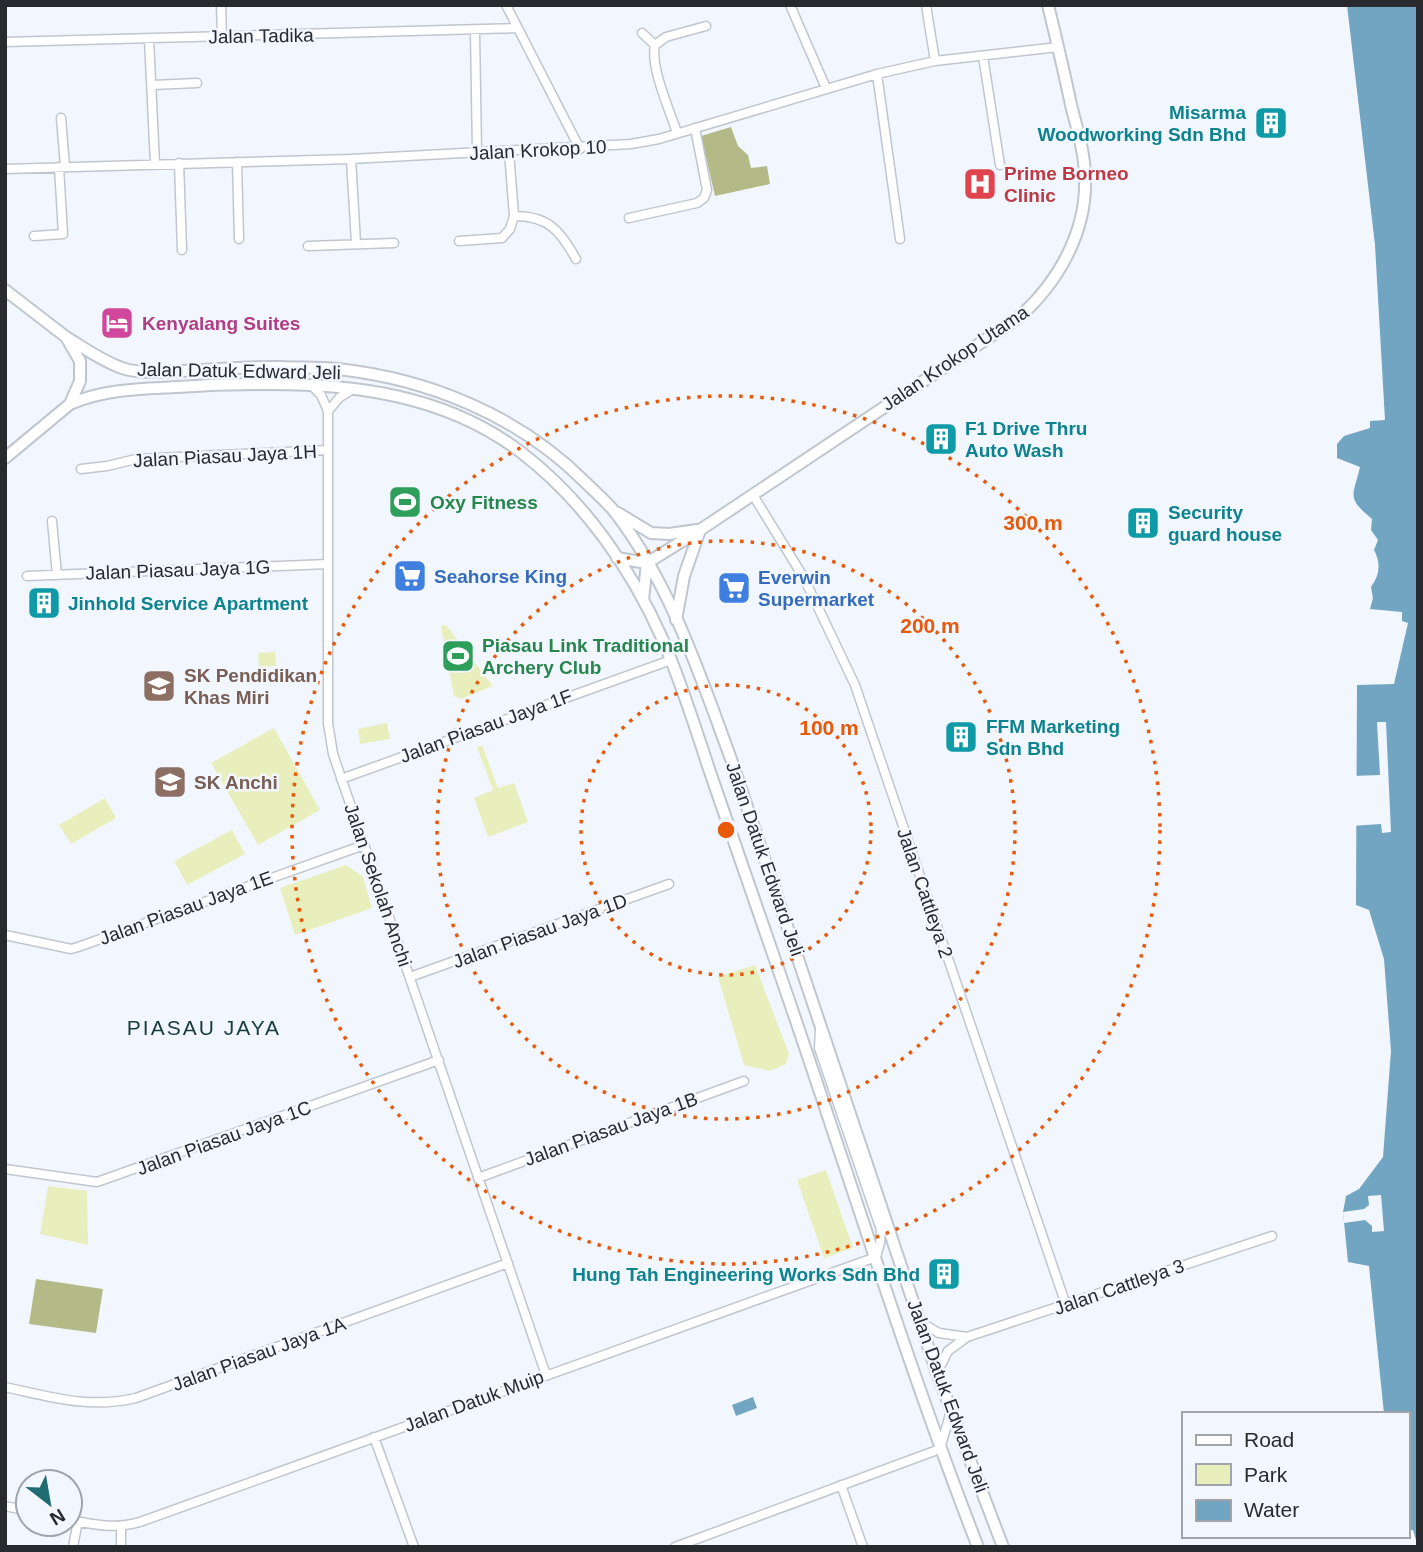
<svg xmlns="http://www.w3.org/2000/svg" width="1423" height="1552" font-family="Helvetica,sans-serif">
	<rect width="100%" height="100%" fill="#f2f7ff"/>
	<path fill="#e8efbc" d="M446 625 493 686 461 699 454 696 441 626Z
		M275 652 276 666 259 667 258 653Z
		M387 723 390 739 360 744 358 729Z
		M274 728 320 810 258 845 211 763Z
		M482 745 498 788 514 783 528 822 488 837 474 798 493 790 477 747Z
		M105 798 116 818 71 844 59 825Z
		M232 830 245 854 187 885 174 861Z
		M346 865 363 877 372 908 295 935 280 888Z
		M755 965 789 1054 786 1064 770 1071 744 1065 718 977Z
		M826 1170 853 1248 824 1258 797 1180Z
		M48 1186 87 1191 88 1245 40 1234Z"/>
	<path fill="#b4ba87" d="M731 127 738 146 748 155 751 168 767 166 770 184 715 196 701 136Z
		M36 1279 103 1289 96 1333 29 1324Z"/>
	<path fill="#72a5c2" d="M1347 5H1418V1547L1413 1530H1407V1414H1384L1369 1266 1348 1262 1343 1212 1346 1196 1359 1189 1383 1157 1391 1051 1384 959 1369 910 1356 905 1357 685 1394 684 1408 623 1402 621V612L1370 609 1373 598 1371 587C1380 575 1381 563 1374 550L1378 540 1371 530 1372 519C1346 497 1353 497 1360 467L1337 458V444L1344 436 1370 428V421L1385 420 1375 245Z
		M753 1397 757 1408 736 1416 732 1405Z"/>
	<path fill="#f2f7ff" d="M1377 722H1386L1391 832 1382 833 1381 824 1351 826 1352 776 1380 775Z
		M1381 1195 1384 1231 1372 1232V1226L1365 1220 1344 1223 1343 1212 1364 1209 1369 1205 1368 1196Z"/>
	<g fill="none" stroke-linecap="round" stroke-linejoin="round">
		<defs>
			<path id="street" d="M221 5 222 37
				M506 5 580 149
				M790 5 826 88
				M926 5 935 61
				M475 31 477 153
				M642 33 655 45
				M149 39 155 164
				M5 42 517 28
				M983 56 1000 165
				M877 74 900 239
				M153 85 197 83
				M61 118 65 166
				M677 133C670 110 650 68 655 45L666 37 706 26
				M509 152 514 216C548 216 560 230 576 259
				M351 159 356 243
				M237 162 239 239
				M179 163 182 250
				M5 169 351 159 631 144 659 139 877 74 935 61 1058 47
				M629 218 697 203 704 198 707 190 695 128
				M34 236 63 234 59 167
				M459 241 502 238 510 229 514 216
				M308 246 394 243
				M311 385 321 395 328 411
				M353 389 340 397 328 411V723L333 754 546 1375
				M81 469 107 466 136 459 328 450
				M753 495 804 578 855 685 1066 1305
				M52 521 57 575
				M27 576 328 564
				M341 779 671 660
				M5 935 71 949 78 947 364 845
				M410 977 669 884
				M5 1169 97 1182 439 1060
				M478 1178 744 1081
				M920 1322 939 1333 967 1337
				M937 1373 948 1351 967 1337 1272 1236
				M5 1387C51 1397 89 1409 136 1398L508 1263
				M374 1437 414 1547
				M841 1485 863 1547
				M5 1506 28 1511
				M70 1520C95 1525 115 1529 140 1522L876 1257 880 1243 881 1230 819 1048 820 1029
				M121 1527V1547
				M73 1547 78 1521
				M675 1547 940 1449 951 1411"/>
			<path id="secondary" d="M5 290 66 337 80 361V381L70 404 5 458
				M66 337C84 348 102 361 122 368 140 374 160 372 179 371 213 370 247 366 280 367 299 368 319 367 338 369 429 379 519 416 584 481 594 491 605 500 614 511 670 583 700 675 731 759L937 1373 1003 1547
				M70 404C105 389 140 389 177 387 205 385 233 384 260 384 352 383 447 395 522 453 583 500 631 568 662 638 681 681 695 727 710 772 731 832 752 893 773 954 842 1151 902 1352 978 1547
				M618 513 651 533 669 534 697 530
				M617 558 647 563
				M647 563 700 530 1018 318C1057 284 1087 233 1085 178 1085 153 1077 129 1071 105 1064 71 1056 38 1048 5
				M643 600 647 563
				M676 620 684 576 700 530"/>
		</defs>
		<use href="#street" stroke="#c0c6cf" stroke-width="11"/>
		<use href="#secondary" stroke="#c0c6cf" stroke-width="14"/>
		<use href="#street" stroke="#fff" stroke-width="8"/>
		<use href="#secondary" stroke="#fff" stroke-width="10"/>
	</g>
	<g fill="none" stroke="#e8590c" stroke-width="3.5" stroke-dasharray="3.5 7">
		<circle cx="726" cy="830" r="145"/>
		<circle cx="726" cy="830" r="289"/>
		<circle cx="726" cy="830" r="434"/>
	</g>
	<defs>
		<symbol id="building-square" viewBox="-11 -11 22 22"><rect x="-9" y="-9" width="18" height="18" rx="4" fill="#0f9aa8" stroke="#f2f7ff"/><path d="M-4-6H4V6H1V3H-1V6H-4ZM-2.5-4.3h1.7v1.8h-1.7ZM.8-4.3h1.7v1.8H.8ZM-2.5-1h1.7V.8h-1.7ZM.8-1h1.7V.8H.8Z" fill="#fff"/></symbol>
		<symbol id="hospital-square" viewBox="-11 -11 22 22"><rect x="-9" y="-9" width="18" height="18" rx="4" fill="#e0444e" stroke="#f2f7ff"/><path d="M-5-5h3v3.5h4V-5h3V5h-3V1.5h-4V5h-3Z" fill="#fff"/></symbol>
		<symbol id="hotel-square" viewBox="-11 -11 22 22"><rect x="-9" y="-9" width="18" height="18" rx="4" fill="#d1479c" stroke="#f2f7ff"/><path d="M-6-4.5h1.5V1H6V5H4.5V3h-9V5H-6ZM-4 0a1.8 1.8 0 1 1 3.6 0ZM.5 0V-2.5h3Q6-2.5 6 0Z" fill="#fff"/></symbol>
		<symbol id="stadium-square" viewBox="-11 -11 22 22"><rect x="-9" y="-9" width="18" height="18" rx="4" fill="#2e9e5b" stroke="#f2f7ff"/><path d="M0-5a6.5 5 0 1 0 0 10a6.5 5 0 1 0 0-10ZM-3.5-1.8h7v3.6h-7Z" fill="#fff"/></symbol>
		<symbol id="supermarket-square" viewBox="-11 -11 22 22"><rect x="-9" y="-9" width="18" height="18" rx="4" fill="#3f7fe0" stroke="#f2f7ff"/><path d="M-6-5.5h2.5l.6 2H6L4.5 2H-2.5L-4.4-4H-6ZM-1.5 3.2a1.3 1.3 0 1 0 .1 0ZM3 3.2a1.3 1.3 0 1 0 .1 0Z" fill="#fff"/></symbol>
		<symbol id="school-square" viewBox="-11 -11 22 22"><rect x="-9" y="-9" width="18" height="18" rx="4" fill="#8d6e63" stroke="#f2f7ff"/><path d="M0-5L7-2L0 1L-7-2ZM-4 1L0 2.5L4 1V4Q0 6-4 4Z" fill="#fff"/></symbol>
	</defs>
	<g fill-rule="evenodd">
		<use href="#building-square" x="1252" y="104" width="38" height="38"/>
		<use href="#hospital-square" x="961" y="165" width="38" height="38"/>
		<use href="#hotel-square" x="98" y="304" width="38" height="38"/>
		<use href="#building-square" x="922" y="420" width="38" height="38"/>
		<use href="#stadium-square" x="386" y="483" width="38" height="38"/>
		<use href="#building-square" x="1124" y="504" width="38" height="38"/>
		<use href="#supermarket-square" x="391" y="557" width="38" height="38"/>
		<use href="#supermarket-square" x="715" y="569" width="38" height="38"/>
		<use href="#building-square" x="25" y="584" width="38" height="38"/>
		<use href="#stadium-square" x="439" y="637" width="38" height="38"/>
		<use href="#school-square" x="140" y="667" width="38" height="38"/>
		<use href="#building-square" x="942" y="718" width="38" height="38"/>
		<use href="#school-square" x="151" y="763" width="38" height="38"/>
		<use href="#building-square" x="925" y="1255" width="38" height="38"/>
	</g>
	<g text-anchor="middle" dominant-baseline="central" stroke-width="5" stroke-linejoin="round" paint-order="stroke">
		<g font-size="19" fill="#282a2d" stroke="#f2f7ff">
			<text transform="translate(261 36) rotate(-1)">Jalan Tadika</text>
			<text transform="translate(538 150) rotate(-3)">Jalan Krokop 10</text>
			<text transform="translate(955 358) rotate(-34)">Jalan Krokop Utama</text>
			<text transform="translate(239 371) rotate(1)">Jalan Datuk Edward Jeli</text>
			<text transform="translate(225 456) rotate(-3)">Jalan Piasau Jaya 1H</text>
			<text transform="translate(178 570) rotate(-2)">Jalan Piasau Jaya 1G</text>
			<text transform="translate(486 726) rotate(-20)">Jalan Piasau Jaya 1F</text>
			<text transform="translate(765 859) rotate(71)">Jalan Datuk Edward Jeli</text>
			<text transform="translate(378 885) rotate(71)">Jalan Sekolah Anchi</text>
			<text transform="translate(925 893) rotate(71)">Jalan Cattleya 2</text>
			<text transform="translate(186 908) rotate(-20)">Jalan Piasau Jaya 1E</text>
			<text transform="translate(540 931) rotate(-20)">Jalan Piasau Jaya 1D</text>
			<text transform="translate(611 1129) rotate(-20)">Jalan Piasau Jaya 1B</text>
			<text transform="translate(224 1138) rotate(-20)">Jalan Piasau Jaya 1C</text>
			<text transform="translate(1119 1287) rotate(-19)">Jalan Cattleya 3</text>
			<text transform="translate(259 1354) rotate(-20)">Jalan Piasau Jaya 1A</text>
			<text transform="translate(948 1396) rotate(70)">Jalan Datuk Edward Jeli</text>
			<text transform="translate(474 1401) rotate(-20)">Jalan Datuk Muip</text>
		</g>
		<g font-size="19" font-weight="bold" fill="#0d838f" stroke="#f2f7ff" text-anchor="start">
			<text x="1246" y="112" text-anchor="end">Misarma<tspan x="1246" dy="22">Woodworking Sdn Bhd</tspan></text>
			<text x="965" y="428">F1 Drive Thru<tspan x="965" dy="22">Auto Wash</tspan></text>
			<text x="1168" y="512">Security<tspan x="1168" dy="22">guard house</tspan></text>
			<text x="68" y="603">Jinhold Service Apartment</text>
			<text x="986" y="726">FFM Marketing<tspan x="986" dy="22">Sdn Bhd</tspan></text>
			<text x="920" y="1274" text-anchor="end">Hung Tah Engineering Works Sdn Bhd</text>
		</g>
		<g font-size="19" font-weight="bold" fill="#be3a42" stroke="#f2f7ff" text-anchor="start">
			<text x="1004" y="173">Prime Borneo<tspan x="1004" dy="22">Clinic</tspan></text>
		</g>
		<g font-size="19" font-weight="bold" fill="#b23c85" stroke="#f2f7ff" text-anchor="start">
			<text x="142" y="323">Kenyalang Suites</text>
		</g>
		<g font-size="19" font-weight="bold" fill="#27864d" stroke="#f2f7ff" text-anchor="start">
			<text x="430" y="502">Oxy Fitness</text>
			<text x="482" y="645">Piasau Link Traditional<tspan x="482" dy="22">Archery Club</tspan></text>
		</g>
		<g font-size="19" font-weight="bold" fill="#366cbe" stroke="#f2f7ff" text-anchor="start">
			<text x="434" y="576">Seahorse King</text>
			<text x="758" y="577">Everwin<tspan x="758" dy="22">Supermarket</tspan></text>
		</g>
		<g font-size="19" font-weight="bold" fill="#785e54" stroke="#f2f7ff" text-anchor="start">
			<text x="184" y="675">SK Pendidikan<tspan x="184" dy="22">Khas Miri</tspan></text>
			<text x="194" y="782">SK Anchi</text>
		</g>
		<g font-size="21" letter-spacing="2" fill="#183b3e" stroke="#f2f7ff">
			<text x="204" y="1027">PIASAU JAYA</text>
		</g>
	</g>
	<circle cx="726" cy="830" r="10" fill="#e8590c" stroke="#f2f7ff" stroke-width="3.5"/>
	<g font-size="21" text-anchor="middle" font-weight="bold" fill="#e8590c" stroke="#f2f7ff" stroke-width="5" stroke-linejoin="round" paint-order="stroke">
		<text x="1033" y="530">300 m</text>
		<text x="930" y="633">200 m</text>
		<text x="829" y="735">100 m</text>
	</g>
	<rect width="1423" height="1552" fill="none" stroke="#282a2d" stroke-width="14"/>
	<rect x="1182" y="1412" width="228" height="126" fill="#f2f7ff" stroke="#a1a5ab" stroke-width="2"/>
	<rect x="1196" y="1435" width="35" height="10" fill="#ffffff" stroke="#a1a5ab" stroke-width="2"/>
	<text x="1244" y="1447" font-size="21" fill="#282a2d">Road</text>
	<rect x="1196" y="1464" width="35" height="21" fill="#e8efbc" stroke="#a1a5ab" stroke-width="2"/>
	<text x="1244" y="1482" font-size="21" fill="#282a2d">Park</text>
	<rect x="1196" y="1500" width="35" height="21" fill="#72a5c2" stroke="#a1a5ab" stroke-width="2"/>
	<text x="1244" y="1517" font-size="21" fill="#282a2d">Water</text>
	<g transform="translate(49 1503) rotate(149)"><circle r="33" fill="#f2f7ff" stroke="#a1a5ab" stroke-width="2"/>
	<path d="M0-5L12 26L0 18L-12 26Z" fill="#206c73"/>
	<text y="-10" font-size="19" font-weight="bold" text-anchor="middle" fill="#282a2d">N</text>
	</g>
</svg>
